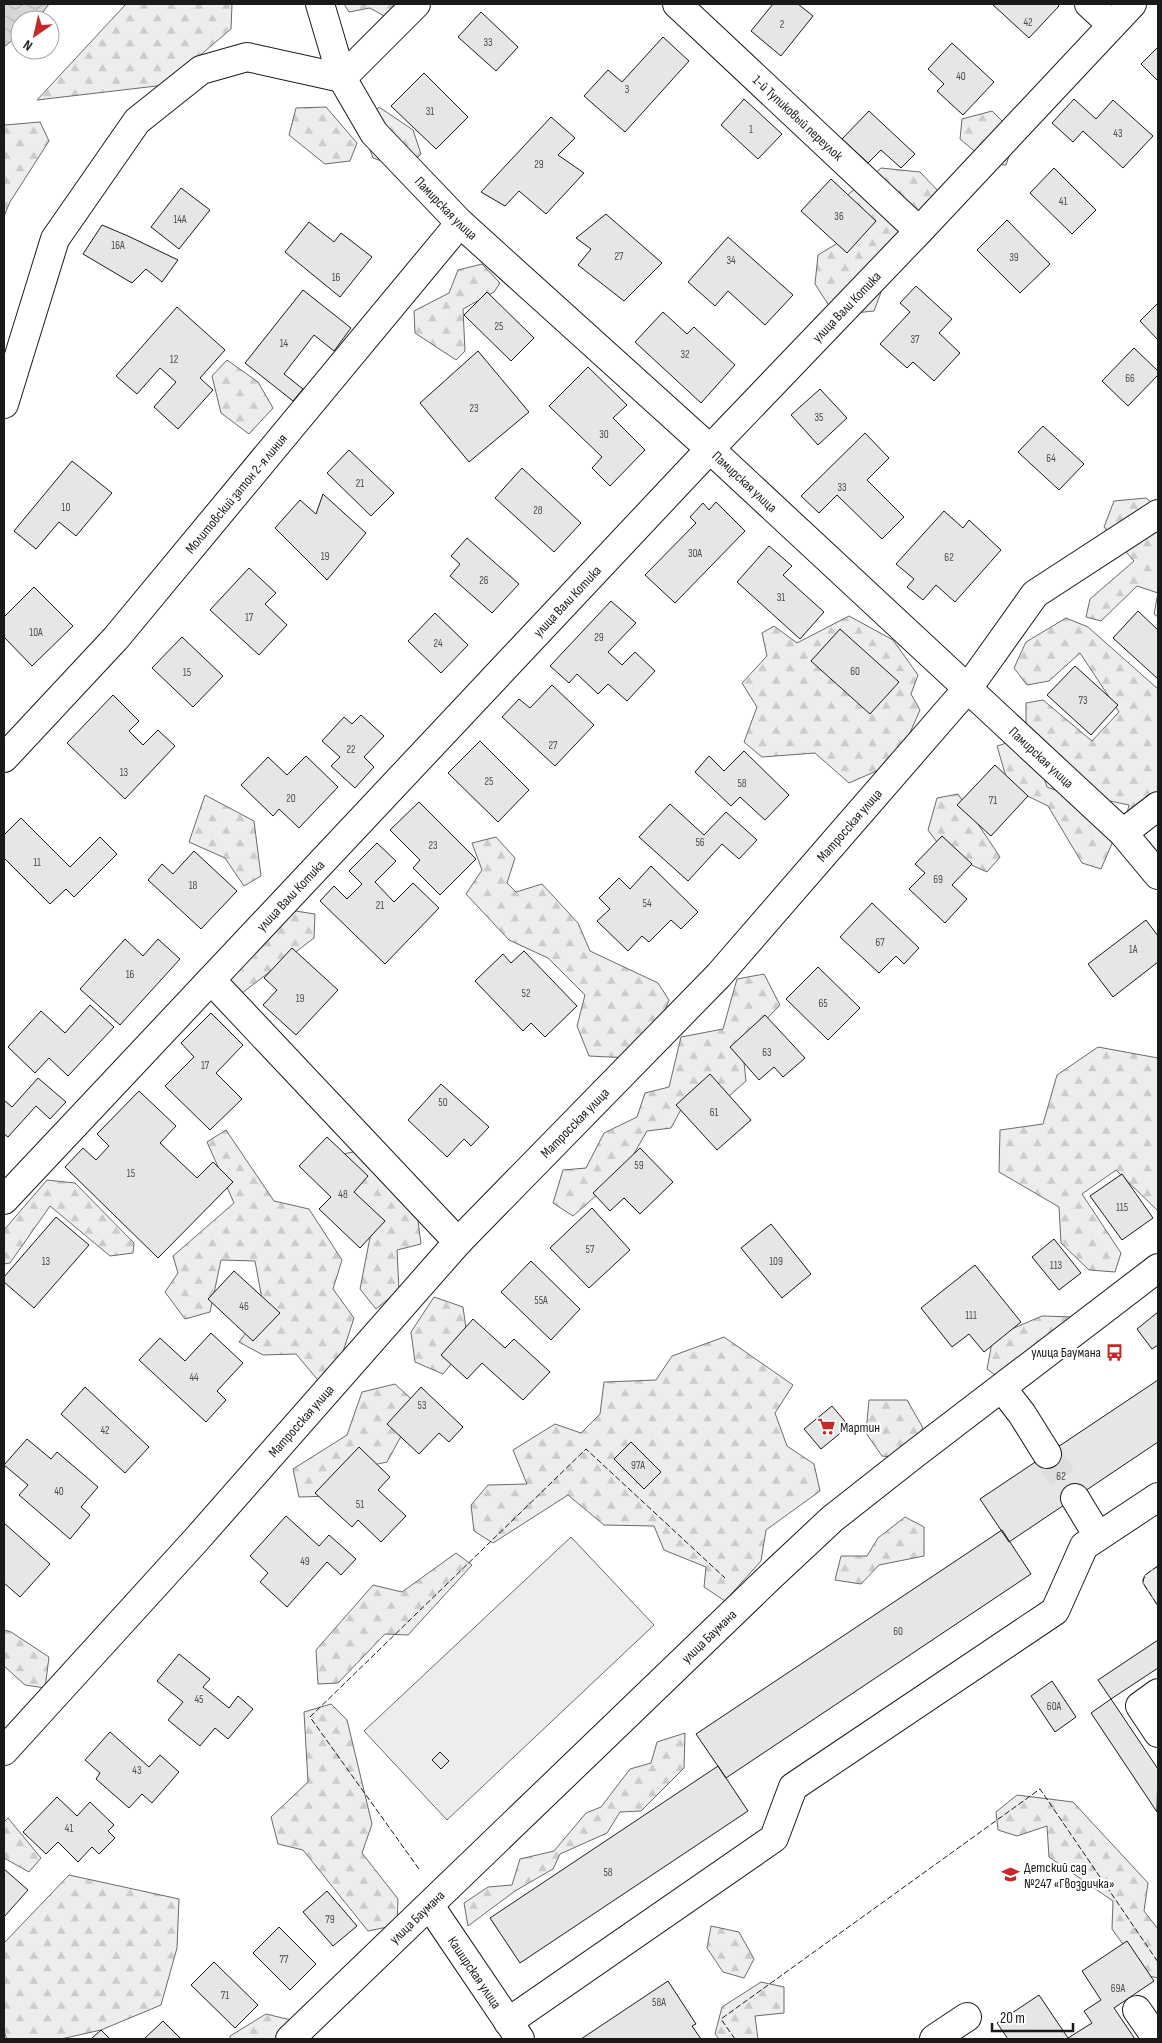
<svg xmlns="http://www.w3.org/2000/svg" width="1162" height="2043" font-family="'Sofia Sans Condensed',sans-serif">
	<defs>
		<pattern id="forest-firs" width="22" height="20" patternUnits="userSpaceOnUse" patternTransform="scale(1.25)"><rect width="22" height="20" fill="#ededed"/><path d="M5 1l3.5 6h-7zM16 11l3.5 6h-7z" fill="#cbcbcb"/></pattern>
		<pattern id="water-waves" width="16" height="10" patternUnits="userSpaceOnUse" patternTransform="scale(1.25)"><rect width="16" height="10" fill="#d7d7d7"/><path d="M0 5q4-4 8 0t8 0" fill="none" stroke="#b8b8b8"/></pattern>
	</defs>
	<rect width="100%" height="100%" fill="#fff"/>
	<path fill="#ededed" stroke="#6a6a6a" d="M571 1537 654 1625 447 1820 364 1731Z
		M1158 1566V1606L1143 1583V1579L1145 1575Z"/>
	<path fill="url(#forest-firs)" stroke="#6a6a6a" d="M126 4H232L231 29 165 85 37 100Z
		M344 4H405L391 20 370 8 349 12Z
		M326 107 357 143 350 161 325 164 289 135 296 108Z
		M379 107 413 130 421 154 405 169 373 158 362 128Z
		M992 111 1016 135 1006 165 990 164 960 139 962 119Z
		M40 122 49 141 10 202 4 216V127L5 125Z
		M881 168 920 172 943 196 899 244 874 311 835 315 815 284 818 255 846 238 841 200Z
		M482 264 500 283 494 292 463 309 465 351 456 360 415 333 414 311 449 293 458 270Z
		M227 360 258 382 273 408 249 434 221 413 212 376Z
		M1146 498 1158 507V617L1154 614 1158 593 1137 586 1101 621 1086 617 1090 599 1134 561 1104 527 1114 501Z
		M849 616 893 640 918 675 911 694 920 710 897 762 849 783 815 753 762 757 744 742 757 707 742 683 767 656 762 633 774 626 797 643Z
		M1066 618 1088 627 1158 689V824L1137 840 1124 825 1129 805 1105 800 1026 725V703L1043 700 1092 741 1119 712 1080 653 1049 681 1027 685 1014 668 1026 642Z
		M1013 741 1040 765 1047 787 1072 796 1114 839 1101 869 1082 863 1048 806 1009 787 997 746Z
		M958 794 1000 857 987 872 945 853 928 830 937 798Z
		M205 795 254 821 261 876 244 886 225 858 189 842Z
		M496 837 515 858 507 883 516 892 542 884 578 923 590 951 658 983 669 1000 657 1031 630 1058 589 1056 577 1026 585 995 548 958 509 940 466 894 482 870 472 843Z
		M289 910 315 914 314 938 242 993 227 988 229 965Z
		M764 974 780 1005 742 1044 746 1081 719 1105 685 1102 671 1128 647 1131 624 1171 573 1216 553 1203 563 1170 586 1168 604 1133 637 1117 645 1093 669 1087 681 1037 723 1029 737 979Z
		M1098 1047 1158 1058V1211L1116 1170 1082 1194 1121 1253 1115 1272 1089 1270 1061 1243 1059 1207 999 1172 1000 1130 1043 1124 1057 1075Z
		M226 1130 274 1201 309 1209 342 1260 333 1289 354 1318 337 1370 322 1385 296 1354 263 1355 239 1342 264 1310 255 1261 221 1260 210 1312 185 1319 165 1292 178 1273 173 1256 234 1203 207 1142Z
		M358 1151 417 1213 421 1244 397 1250 399 1290 376 1309 360 1289 373 1222 336 1182 333 1156Z
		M47 1180 75 1183 134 1243 133 1253 110 1256 50 1206 10 1263 4 1264V1230Z
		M434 1297 463 1307 468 1343 443 1374 415 1362 411 1332Z
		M1042 1316 1075 1317 1011 1387 987 1369 993 1337Z
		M724 1337 793 1385 775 1413 787 1446 814 1464 820 1491 766 1530 761 1561 725 1601 704 1587 706 1567 664 1550 654 1526 604 1525 568 1495 493 1543 474 1531 471 1505 488 1485 527 1484 513 1450 555 1424 581 1433 600 1414 604 1382 656 1380 672 1356Z
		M395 1384 418 1405 387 1462 350 1470 331 1496 299 1497 293 1469 347 1435 362 1392Z
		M869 1400H907L923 1428 901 1458 882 1456 866 1433Z
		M905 1517 924 1527V1556L879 1565 861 1584 835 1580 841 1556H867L878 1538Z
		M456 1553 472 1565 408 1635 385 1634 338 1683 318 1684 316 1650 373 1585 402 1592Z
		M4 1630 11 1632 49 1657 45 1688 25 1685 4 1666Z
		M331 1704 347 1720 372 1824 362 1853 398 1899 397 1925 368 1931 303 1850 278 1844 271 1817 308 1782 304 1712Z
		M685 1733 684 1768 641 1811 620 1812 607 1833 560 1854 553 1869 515 1891 468 1926 464 1903 488 1887 512 1885 520 1859 554 1851 586 1813 601 1807 630 1769 651 1763 657 1742Z
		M1017 1795 1073 1802 1148 1883 1144 1911 1158 1929V1978L1145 1975 1112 1929 1113 1901 1049 1857 1047 1826 1017 1836 998 1830 996 1812Z
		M8 1818 41 1858 29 1872 4 1858V1822Z
		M69 1875 179 1899 177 1948 161 2005 101 2030 61 2039H7L4 2032V1943Z
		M711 1926 739 1932 754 1959 744 1978 723 1972 707 1948Z
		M761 1982 784 1987V2013L755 2016 758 2039H719L715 2034 722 2007Z
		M266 2014 291 2020 297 2039H230V2036Z"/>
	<path fill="url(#water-waves)" stroke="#6a6a6a" d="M4 4H49L37 20H20V34L4 47Z"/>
	<path fill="#e6e6e6" stroke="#1a1a1a" d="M773 4H798L813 16 781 56 751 31Z
		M992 4H1057L1059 6 1029 38Z
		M481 12 518 47 496 71 458 37Z
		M663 37 689 61 625 132 584 96 608 70 622 82Z
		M952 43 994 82 963 115 937 91 944 84 928 69Z
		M1158 47V81L1141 64Z
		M424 73 468 117 436 149 391 106Z
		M744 99 782 134 758 159 721 125Z
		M1074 99 1096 119 1113 100 1153 136 1123 168 1083 131 1073 142 1052 123Z
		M869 111 915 154 901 168 881 150 868 163 842 139Z
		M551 117 575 138 558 155 584 173 546 214 519 191 505 206 481 192Z
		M1054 168 1096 210 1072 234 1030 193Z
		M831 179 876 221 847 253 801 211Z
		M181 188 210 210 179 249 151 227Z
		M606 214 662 263 624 301 578 265 591 249 576 238Z
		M1007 220 1050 264 1020 293 977 250Z
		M309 222 334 242 341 233 372 257 340 297 285 252Z
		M102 225 128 236 178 260 162 282 146 269 132 283 83 254Z
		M728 237 793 295 765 325 728 291 715 306 688 282Z
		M916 286 952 319 939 333 960 353 934 381 913 362 907 368 880 344 910 312 900 303Z
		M303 290 351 328 334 351 314 335 284 374 303 389 293 401 245 363Z
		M487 292 534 338 511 361 464 315Z
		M1158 303V340L1140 321Z
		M177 307 225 350 200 378 213 390 178 429 154 407 176 382 160 368 137 394 116 376Z
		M663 312 687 334 694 327 735 365 701 403 635 342Z
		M1134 348 1158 371V375L1128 406 1102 381Z
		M478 351 529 412 469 462 420 403Z
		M588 367 627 405 613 418 645 450 610 486 592 468 602 457 549 406Z
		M820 389 847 418 818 445 791 415Z
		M1043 426 1084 464 1059 490 1018 452Z
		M865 433 889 458 867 480 904 517 882 539 837 495 819 513 801 496Z
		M349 450 394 493 371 516 327 473Z
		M72 461 112 493 76 536 59 522 36 549 14 531Z
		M522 468 581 523 554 552 495 498Z
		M323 494 366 533 327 580 275 528 300 500 316 514Z
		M716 502 745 531 675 603 645 575 696 523 690 517 703 503 709 510Z
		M944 511 963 528 969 520 1001 550 955 602 936 585 923 600 907 587 914 579 896 564Z
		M467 538 519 584 492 613 450 576 460 564 451 556Z
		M769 546 792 566 783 575 824 612 800 639 737 582Z
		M249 568 276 593 265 604 287 625 259 655 210 610Z
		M34 587 73 626 32 666 4 637V617Z
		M611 601 636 623 608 652 622 665 635 652 655 671 627 701 608 684 598 694 577 674 569 683 550 666Z
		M1138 611 1158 630V679L1113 638Z
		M435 613 468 645 441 673 408 641Z
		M840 629 899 682 870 714 811 661Z
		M182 637 223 676 193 707 152 668Z
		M1075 666 1118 705 1091 735 1047 695Z
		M552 685 594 725 555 766 502 717 519 699 530 708Z
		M113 695 139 721 129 731 143 745 158 730 175 746 125 799 67 743Z
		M361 715 384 736 364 757 374 767 355 788 331 766 340 757 322 741 344 717 352 724Z
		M480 741 529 790 498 822 448 773Z
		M744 751 789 795 765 820 740 797 731 806 695 772 709 756 724 771Z
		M306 756 338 787 299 828 279 809 273 816 241 785 268 757 287 775Z
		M995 765 1028 796 991 836 957 805Z
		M419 802 476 859 440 895 413 868 420 860 390 830Z
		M670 804 704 835 726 812 757 840 739 859 722 844 688 881 639 837Z
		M21 818 70 867 100 837 117 854 74 897 66 889 50 904 4 858V835Z
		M942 836 972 864 952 885 967 899 945 923 909 889 925 873 915 864Z
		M377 843 396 861 375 882 394 902 413 883 439 908 385 964 320 901 334 886 347 899 362 884 349 871Z
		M194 851 237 891 201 929 148 880 162 864 173 874Z
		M651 866 698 912 681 929 671 920 649 942 642 936 628 951 597 921 610 909 599 898 619 878 630 889Z
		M872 903 919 948 904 964 896 956 879 973 840 937Z
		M1146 920 1158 936V962L1113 997 1088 964Z
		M125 939 143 956 158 939 180 959 120 1025 80 989Z
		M292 948 338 990 296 1035 263 1005 277 990 264 978Z
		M524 951 577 1006 545 1037 531 1023 523 1031 475 981 503 954 511 963Z
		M818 967 860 1008 828 1040 786 999Z
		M90 1005 114 1027 68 1076 49 1058 35 1073 8 1047 41 1011 65 1033Z
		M211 1013 243 1045 216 1073 242 1099 210 1130 165 1086 194 1057 181 1043Z
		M765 1015 805 1058 783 1077 774 1067 759 1080 730 1047Z
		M710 1074 751 1120 717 1150 676 1105Z
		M38 1078 66 1102 50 1119 36 1106 8 1137 4 1134V1100L12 1107Z
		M441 1084 489 1127 471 1146 464 1139 447 1157 408 1120Z
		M139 1091 176 1126 160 1143 197 1178 213 1162 233 1182 158 1258 65 1167 83 1148 96 1160 109 1146 97 1134Z
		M327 1137 368 1176 354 1192 385 1221 360 1248 319 1209 331 1197 299 1166Z
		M640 1148 673 1182 640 1214 624 1198 610 1211 593 1193Z
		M1122 1174 1153 1218 1122 1240 1090 1196Z
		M592 1208 630 1250 589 1288 550 1248Z
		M56 1217 89 1245 34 1308 4 1282V1277Z
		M771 1224 811 1274 782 1298 741 1248Z
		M1054 1239 1081 1273 1059 1290 1032 1257Z
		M531 1261 580 1309 551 1340 501 1292Z
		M975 1265 1021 1322 984 1352 969 1334 952 1347 921 1308Z
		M234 1271 280 1313 253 1341 208 1299Z
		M1158 1312V1345L1152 1349 1137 1329Z
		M473 1319 505 1348 514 1339 550 1372 523 1400 482 1363 467 1379 441 1355Z
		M211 1333 243 1363 217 1391 226 1400 206 1422 139 1360 160 1338 185 1361Z
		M1158 1380V1442L1009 1542 980 1499Z
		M85 1387 149 1447 125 1473 61 1414Z
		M421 1387 463 1427 449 1442 439 1433 419 1454 387 1424Z
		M832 1406 849 1426 821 1449 804 1429Z
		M27 1439 51 1459 57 1452 98 1487 81 1507 90 1515 70 1539 19 1495 28 1485 4 1465Z
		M631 1442 661 1472 644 1489 614 1459Z
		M359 1447 390 1477 378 1490 406 1516 381 1542 358 1520 352 1527 315 1493Z
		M286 1516 319 1546 329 1535 356 1559 341 1575 327 1562 287 1607 260 1582 268 1573 250 1556Z
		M4 1523 50 1564 20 1597 4 1583Z
		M1002 1530 1031 1574 726 1778 696 1734Z
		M1158 1640V1668L1111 1699 1098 1680Z
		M179 1654 210 1679 203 1687 229 1708 238 1696 253 1709 228 1739 215 1728 200 1746 168 1720 183 1702 157 1681Z
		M1052 1681 1076 1717 1055 1732 1031 1696Z
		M1111 1699 1158 1769 1157 1812 1091 1713Z
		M110 1732 149 1767 160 1755 179 1772 152 1803 142 1794 129 1808 96 1779 100 1773 85 1760Z
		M440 1752 449 1761 441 1769 432 1760Z
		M718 1766 748 1811 520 1963 490 1918Z
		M57 1797 77 1816 90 1802 114 1825 108 1831 115 1838 99 1854 92 1847 78 1862 58 1842 46 1854 23 1832Z
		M4 1869 28 1890 4 1917Z
		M327 1891 357 1926 333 1946 303 1912Z
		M279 1927 316 1964 290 1990 253 1953Z
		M1127 1941 1154 1981 1114 2008 1135 2039H1008L997 2023 1039 1995 1068 2038 1092 2023 1084 2011 1101 2000 1082 1971Z
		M214 1962 258 2005 235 2028 191 1985Z
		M668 1981 696 2024 692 2026 701 2039H581Z
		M163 2021 181 2039H144Z
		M101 2030 110 2039H91Z"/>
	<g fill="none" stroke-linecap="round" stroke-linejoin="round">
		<path stroke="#ddd" stroke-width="28" stroke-dasharray="28 14" stroke-linecap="butt" d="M1047 1454 1075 1498"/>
		<defs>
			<g id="minor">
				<path id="s1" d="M320 4 342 78 374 133 460 223 710 449 1123 833 1158 875"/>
				<path id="s2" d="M677 4 919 231"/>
				<path d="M1089 4 1112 25"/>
				<path d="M342 78 416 4"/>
				<path d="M4 404 55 239 137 121 201 70 247 57 342 78"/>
				<path id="s3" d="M4 758 116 638 460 223"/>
				<path d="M1123 833 1158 806"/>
				<path d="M211 980 458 1242"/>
				<path id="s4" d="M4 1200 710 449 919 231 1132 4"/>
				<path d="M1002 1388 1022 1414 1047 1454"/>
				<path d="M1075 1498 1098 1536"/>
				<path d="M1158 1693 1140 1706 1158 1733"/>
				<path id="s5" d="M4 1751 196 1540 458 1242 719 975 968 688 1035 594 1158 514"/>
				<path id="s6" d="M430 1906 520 2039"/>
				<path d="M1137 2010 1157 2039"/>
				<path d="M508 2022 774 1838 793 1787 1055 1611 1084 1546 1158 1497"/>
				<path id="s7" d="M290 2039 769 1578 832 1519 912 1456 1158 1268"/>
				<path d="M934 2039 967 2017"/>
			</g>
		</defs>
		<use href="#minor" stroke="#1a1a1a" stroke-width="30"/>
		<use href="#minor" stroke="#fff" stroke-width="28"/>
		<path stroke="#1a1a1a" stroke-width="1" stroke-dasharray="6 2.5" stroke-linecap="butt" d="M1158 1566C1151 1571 1143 1574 1143 1583L1158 1606
			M419 1869 310 1717 586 1449 725 1578
			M735 2039 721 2019 1040 1789 1158 1962"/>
	</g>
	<defs>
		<symbol id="bus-bare" viewBox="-9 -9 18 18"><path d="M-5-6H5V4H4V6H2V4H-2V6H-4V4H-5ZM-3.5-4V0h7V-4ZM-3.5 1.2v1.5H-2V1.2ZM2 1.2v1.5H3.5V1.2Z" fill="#c62828" stroke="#fff" stroke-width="2.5" paint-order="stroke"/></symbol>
		<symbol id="supermarket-bare" viewBox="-9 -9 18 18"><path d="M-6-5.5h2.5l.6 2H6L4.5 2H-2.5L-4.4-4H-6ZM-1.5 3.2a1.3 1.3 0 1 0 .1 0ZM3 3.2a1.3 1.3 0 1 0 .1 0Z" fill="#c62828" stroke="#fff" stroke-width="2.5" paint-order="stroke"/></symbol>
		<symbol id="school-bare" viewBox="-9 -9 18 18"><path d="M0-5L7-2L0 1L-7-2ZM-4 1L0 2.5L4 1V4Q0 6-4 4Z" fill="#c62828" stroke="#fff" stroke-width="2.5" paint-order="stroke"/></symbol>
	</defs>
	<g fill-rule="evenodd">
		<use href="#bus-bare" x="1102" y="1340" width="25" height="25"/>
		<use href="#supermarket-bare" x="814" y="1414" width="25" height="25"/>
		<use href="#school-bare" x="998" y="1862" width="25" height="25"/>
	</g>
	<g text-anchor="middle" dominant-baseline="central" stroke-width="4" stroke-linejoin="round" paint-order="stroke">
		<g font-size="11" fill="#4d4d4d">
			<text x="1028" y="22">42</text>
			<text x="782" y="24">2</text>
			<text x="488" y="42">33</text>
			<text x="961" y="76">40</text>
			<text x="627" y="89">3</text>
			<text x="430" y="111">31</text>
			<text x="751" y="129">1</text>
			<text x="1118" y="133">43</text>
			<text x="539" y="164">29</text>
			<text x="1063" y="201">41</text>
			<text x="839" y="216">36</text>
			<text x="180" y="219">14А</text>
			<text x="118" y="245">16А</text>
			<text x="619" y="256">27</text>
			<text x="1014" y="257">39</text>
			<text x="731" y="260">34</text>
			<text x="336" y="277">16</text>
			<text x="499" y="326">25</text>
			<text x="915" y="339">37</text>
			<text x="284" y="343">14</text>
			<text x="685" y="354">32</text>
			<text x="174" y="359">12</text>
			<text x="1130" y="378">66</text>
			<text x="474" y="408">23</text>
			<text x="819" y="417">35</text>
			<text x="604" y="434">30</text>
			<text x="1051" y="458">64</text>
			<text x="360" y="483">21</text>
			<text x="842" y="487">33</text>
			<text x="66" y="507">10</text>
			<text x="538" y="510">28</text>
			<text x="695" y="553">30А</text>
			<text x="325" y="556">19</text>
			<text x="949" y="557">62</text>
			<text x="484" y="580">26</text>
			<text x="781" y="597">31</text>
			<text x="249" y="617">17</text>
			<text x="36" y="632">10А</text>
			<text x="599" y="637">29</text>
			<text x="438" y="643">24</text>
			<text x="855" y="671">60</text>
			<text x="187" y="672">15</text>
			<text x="1083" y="700">73</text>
			<text x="553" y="745">27</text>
			<text x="351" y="749">22</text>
			<text x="124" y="772">13</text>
			<text x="489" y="781">25</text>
			<text x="742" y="783">58</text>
			<text x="291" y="798">20</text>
			<text x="993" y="800">71</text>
			<text x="700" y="842">56</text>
			<text x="433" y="845">23</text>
			<text x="37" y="862">11</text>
			<text x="938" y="879">69</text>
			<text x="193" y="885">18</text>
			<text x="647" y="903">54</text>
			<text x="380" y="905">21</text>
			<text x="880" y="942">67</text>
			<text x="1133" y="949">1А</text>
			<text x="130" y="974">16</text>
			<text x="526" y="993">52</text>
			<text x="300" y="998">19</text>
			<text x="823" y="1003">65</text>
			<text x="767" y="1052">63</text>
			<text x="205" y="1065">17</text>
			<text x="443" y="1102">50</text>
			<text x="714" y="1112">61</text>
			<text x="639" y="1165">59</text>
			<text x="131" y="1173">15</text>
			<text x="343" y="1194">48</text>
			<text x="1122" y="1207">115</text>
			<text x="590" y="1249">57</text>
			<text x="46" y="1261">13</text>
			<text x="776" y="1261">109</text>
			<text x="1056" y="1265">113</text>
			<text x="541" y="1300">55А</text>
			<text x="244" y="1306">46</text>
			<text x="971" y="1315">111</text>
			<text x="194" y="1377">44</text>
			<text x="422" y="1405">53</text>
			<text x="105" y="1430">42</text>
			<text x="638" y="1465">97А</text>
			<text x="1061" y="1476">62</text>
			<text x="59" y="1491">40</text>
			<text x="360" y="1504">51</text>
			<text x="305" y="1561">49</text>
			<text x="898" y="1631">60</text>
			<text x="199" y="1699">45</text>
			<text x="1054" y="1706">60А</text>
			<text x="137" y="1770">43</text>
			<text x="69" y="1828">41</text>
			<text x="608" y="1872">58</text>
			<text x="330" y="1919">79</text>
			<text x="284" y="1959">77</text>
			<text x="1118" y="1988">69А</text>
			<text x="225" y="1995">71</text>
			<text x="659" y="2002">58А</text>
		</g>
		<g font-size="14" fill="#1a1a1a" stroke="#fff">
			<text stroke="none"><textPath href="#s2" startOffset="166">1-й Тупиковый переулок</textPath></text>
			<text stroke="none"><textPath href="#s1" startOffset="245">Памирская улица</textPath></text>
			<text stroke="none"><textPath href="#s4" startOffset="1228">улица Вали Котика</textPath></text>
			<text stroke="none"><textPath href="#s1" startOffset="650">Памирская улица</textPath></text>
			<text stroke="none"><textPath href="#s3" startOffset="352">Молитовский затон 2-я линия</textPath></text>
			<text stroke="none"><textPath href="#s4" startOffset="822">улица Вали Котика</textPath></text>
			<text stroke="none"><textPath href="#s1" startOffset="1055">Памирская улица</textPath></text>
			<text stroke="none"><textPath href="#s5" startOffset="1254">Матросская улица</textPath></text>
			<text stroke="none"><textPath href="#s4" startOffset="418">улица Вали Котика</textPath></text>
			<text stroke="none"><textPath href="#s5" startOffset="849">Матросская улица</textPath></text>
			<text stroke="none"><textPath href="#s5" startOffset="444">Матросская улица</textPath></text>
			<text stroke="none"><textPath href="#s7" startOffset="581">улица Баумана</textPath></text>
			<text stroke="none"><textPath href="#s7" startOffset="176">улица Баумана</textPath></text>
			<text stroke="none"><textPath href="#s6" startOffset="80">Каширская улица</textPath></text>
		</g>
		<g font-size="14" fill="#1a1a1a" stroke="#fff" text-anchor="start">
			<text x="1101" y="1352" text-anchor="end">улица Баумана</text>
			<text x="840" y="1427">Мартин</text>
			<text x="1024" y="1867">Детский сад<tspan x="1024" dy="16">№247 «Гвоздичка»</tspan></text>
		</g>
	</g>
	<rect width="1162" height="2043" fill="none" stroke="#1a1a1a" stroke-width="10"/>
	<g transform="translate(35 35) rotate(214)"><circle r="24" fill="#ffffff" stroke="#a3a3a3"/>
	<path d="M0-4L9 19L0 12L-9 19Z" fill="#c62828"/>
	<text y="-8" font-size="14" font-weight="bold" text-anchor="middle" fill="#1a1a1a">N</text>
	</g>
	<path d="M992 2023v8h81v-8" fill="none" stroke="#1a1a1a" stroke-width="2.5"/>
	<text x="1000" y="2023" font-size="15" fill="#1a1a1a" stroke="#ffffff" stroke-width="4" paint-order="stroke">20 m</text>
</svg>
